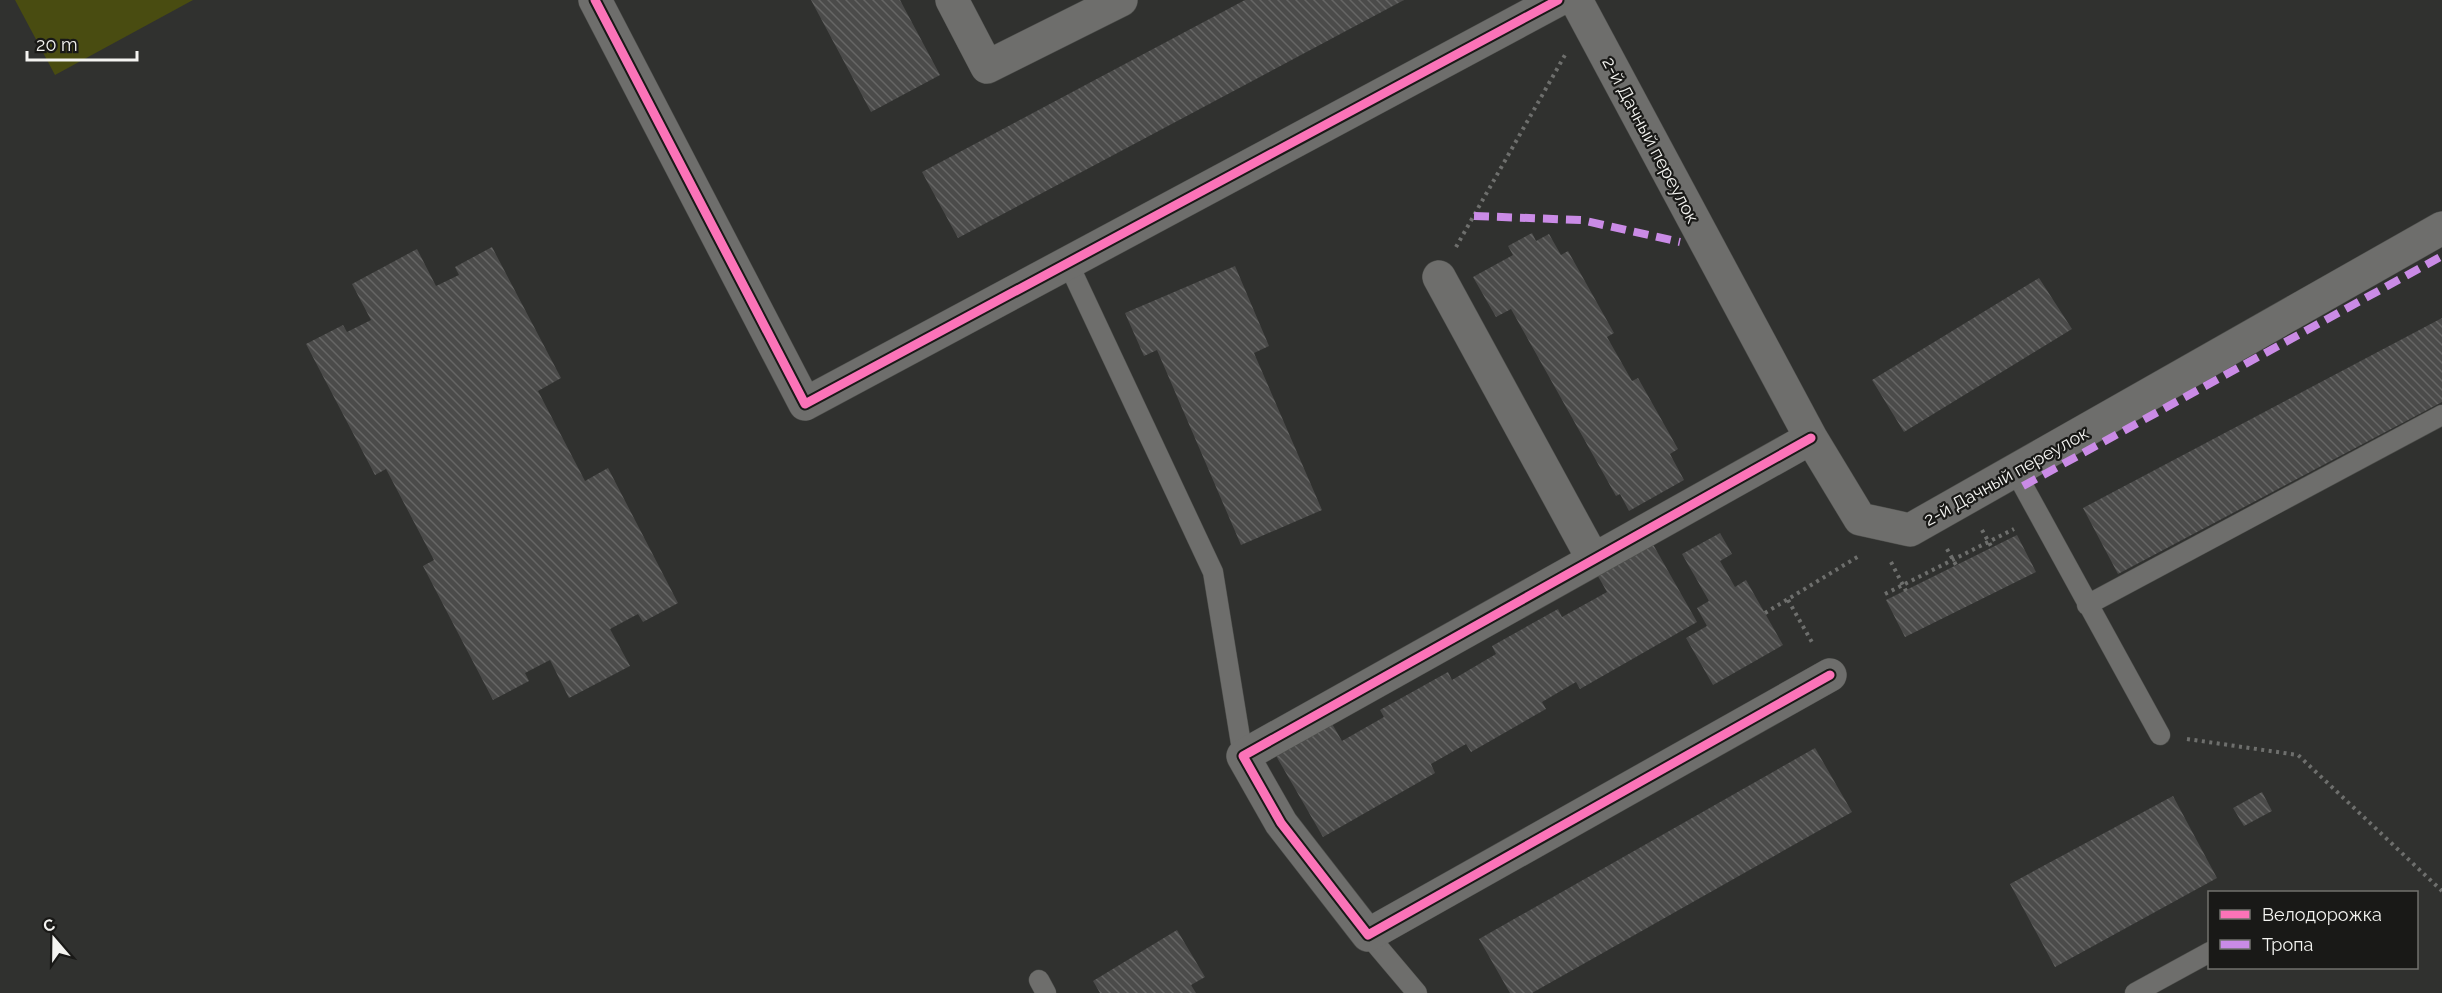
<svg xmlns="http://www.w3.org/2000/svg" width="2442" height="993" font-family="Raleway,sans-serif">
	<defs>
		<pattern id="building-back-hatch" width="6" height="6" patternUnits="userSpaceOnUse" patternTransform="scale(1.5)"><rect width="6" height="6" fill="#4b4b4a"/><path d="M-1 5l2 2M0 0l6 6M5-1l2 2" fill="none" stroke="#666665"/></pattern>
	</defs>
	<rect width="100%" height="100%" fill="#30312f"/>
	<path fill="#494c11" d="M15 0H193L55 75Z"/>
	<path fill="url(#building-back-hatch)" d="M811 0H900L940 75 871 112Z
		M1245 0H1404L958 238 922 172Z
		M1532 233 1536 241 1549 234 1561 255 1568 251 1614 333 1607 337 1632 381 1638 378 1678 449 1670 454 1684 480 1629 511 1620 494 1616 496 1511 309 1496 317 1473 277 1513 255 1508 246Z
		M492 247 561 378 538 391 585 481 608 468 678 603 643 622 638 614 610 629 630 666 569 698 550 660 525 673 529 681 493 700 423 566 434 560 386 469 375 475 306 344 343 325 347 332 371 320 352 284 417 249 436 286 459 275 455 267Z
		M1235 266 1269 346 1254 353 1322 510 1241 545 1157 350 1144 356 1125 313Z
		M2039 278 2072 329 1904 432 1872 380Z
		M2442 318V402L2118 574 2083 508Z
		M1720 533 1732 554 1720 561 1735 587 1746 580 1783 645 1713 685 1686 638 1707 626 1697 608 1709 601 1682 554Z
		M2017 535 2036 572 1905 637 1886 600Z
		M1650 539 1697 622 1580 689 1576 682 1542 702 1546 709 1471 752 1466 744 1431 764 1435 773 1323 837 1275 754 1331 722 1342 741 1384 717 1380 710 1448 672 1452 680 1496 654 1492 646 1558 609 1562 617 1607 592 1595 571Z
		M1815 748 1852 812 1532 993H1510L1479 939Z
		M2262 792 2272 811 2244 826 2233 808Z
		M2173 796 2217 878 2055 967 2010 884Z
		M1177 930 1205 977 1191 985 1196 993H1100L1093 981Z"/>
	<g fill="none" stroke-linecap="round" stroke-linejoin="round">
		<defs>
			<path id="lane" d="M1068 263 1213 572 1243 756
				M2015 471 2160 735
				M2087 605 2442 415
				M1368 935 1417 993
				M1039 980 1046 993
				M2135 993 2210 952"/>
			<path id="street" d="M595 0 805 404 1558 0
				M952 0 987 67 1121 0
				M1576 0 1811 438 1860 519 1910 530 2442 228
				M1439 277 1593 559
				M1811 438 1243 756 1281 823 1368 935 1830 675"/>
		</defs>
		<use href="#lane" stroke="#4d4e4b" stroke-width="21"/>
		<use href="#street" stroke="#4d4e4b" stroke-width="34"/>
		<path stroke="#6e6f6d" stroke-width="4" stroke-dasharray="3 4.5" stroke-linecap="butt" d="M1456 247 1565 55
			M1982 530 1992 548
			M1947 549 1956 565
			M1891 562 1906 591
			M1885 594 2014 529
			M1788 600 1813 644
			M1765 613 1859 556
			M2187 739 2298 755 2442 891"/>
		<use href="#lane" stroke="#6e6e6c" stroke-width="20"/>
		<use href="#street" stroke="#6e6e6c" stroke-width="33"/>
		<path stroke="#ca8be6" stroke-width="8" stroke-dasharray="15 8" stroke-linecap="butt" d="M1474 216 1581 220 1680 242
			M2023 486 2442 256"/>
		<defs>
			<path id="cycleway" d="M595 0 805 404 1558 0
				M1811 438 1243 756 1281 823 1368 935 1830 675"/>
		</defs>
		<use href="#cycleway" stroke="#191917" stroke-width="13"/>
		<use href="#cycleway" stroke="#fb73b8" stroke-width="9"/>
	</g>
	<g text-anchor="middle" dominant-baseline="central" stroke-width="4.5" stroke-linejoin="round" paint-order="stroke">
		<g font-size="18" fill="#f4f4f1" stroke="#191917">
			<text transform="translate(1651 140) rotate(62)">2-й Дачный переулок</text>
			<text transform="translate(2006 476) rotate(-29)">2-й Дачный переулок</text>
		</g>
	</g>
	<rect x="2208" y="891" width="210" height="78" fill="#191917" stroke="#71716e" stroke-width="1.5"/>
	<rect x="2220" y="910" width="30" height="9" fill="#fb73b8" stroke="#71716e" stroke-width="1.5"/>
	<text x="2262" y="921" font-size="18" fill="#f4f4f1">Велодорожка</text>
	<rect x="2220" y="940" width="30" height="9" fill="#ca8be6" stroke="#71716e" stroke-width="1.5"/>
	<text x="2262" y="951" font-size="18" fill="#f4f4f1">Тропа</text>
	<g transform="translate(54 939) rotate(340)" stroke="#191917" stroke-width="4.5" paint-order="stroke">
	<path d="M0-4.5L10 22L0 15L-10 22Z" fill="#f4f4f1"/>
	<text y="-9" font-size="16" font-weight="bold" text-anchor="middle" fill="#f4f4f1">С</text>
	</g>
	<path d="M27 51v9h110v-9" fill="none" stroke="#f4f4f1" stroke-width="3"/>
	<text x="36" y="51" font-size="18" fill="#f4f4f1" stroke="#191917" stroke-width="4.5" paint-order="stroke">20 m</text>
</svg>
